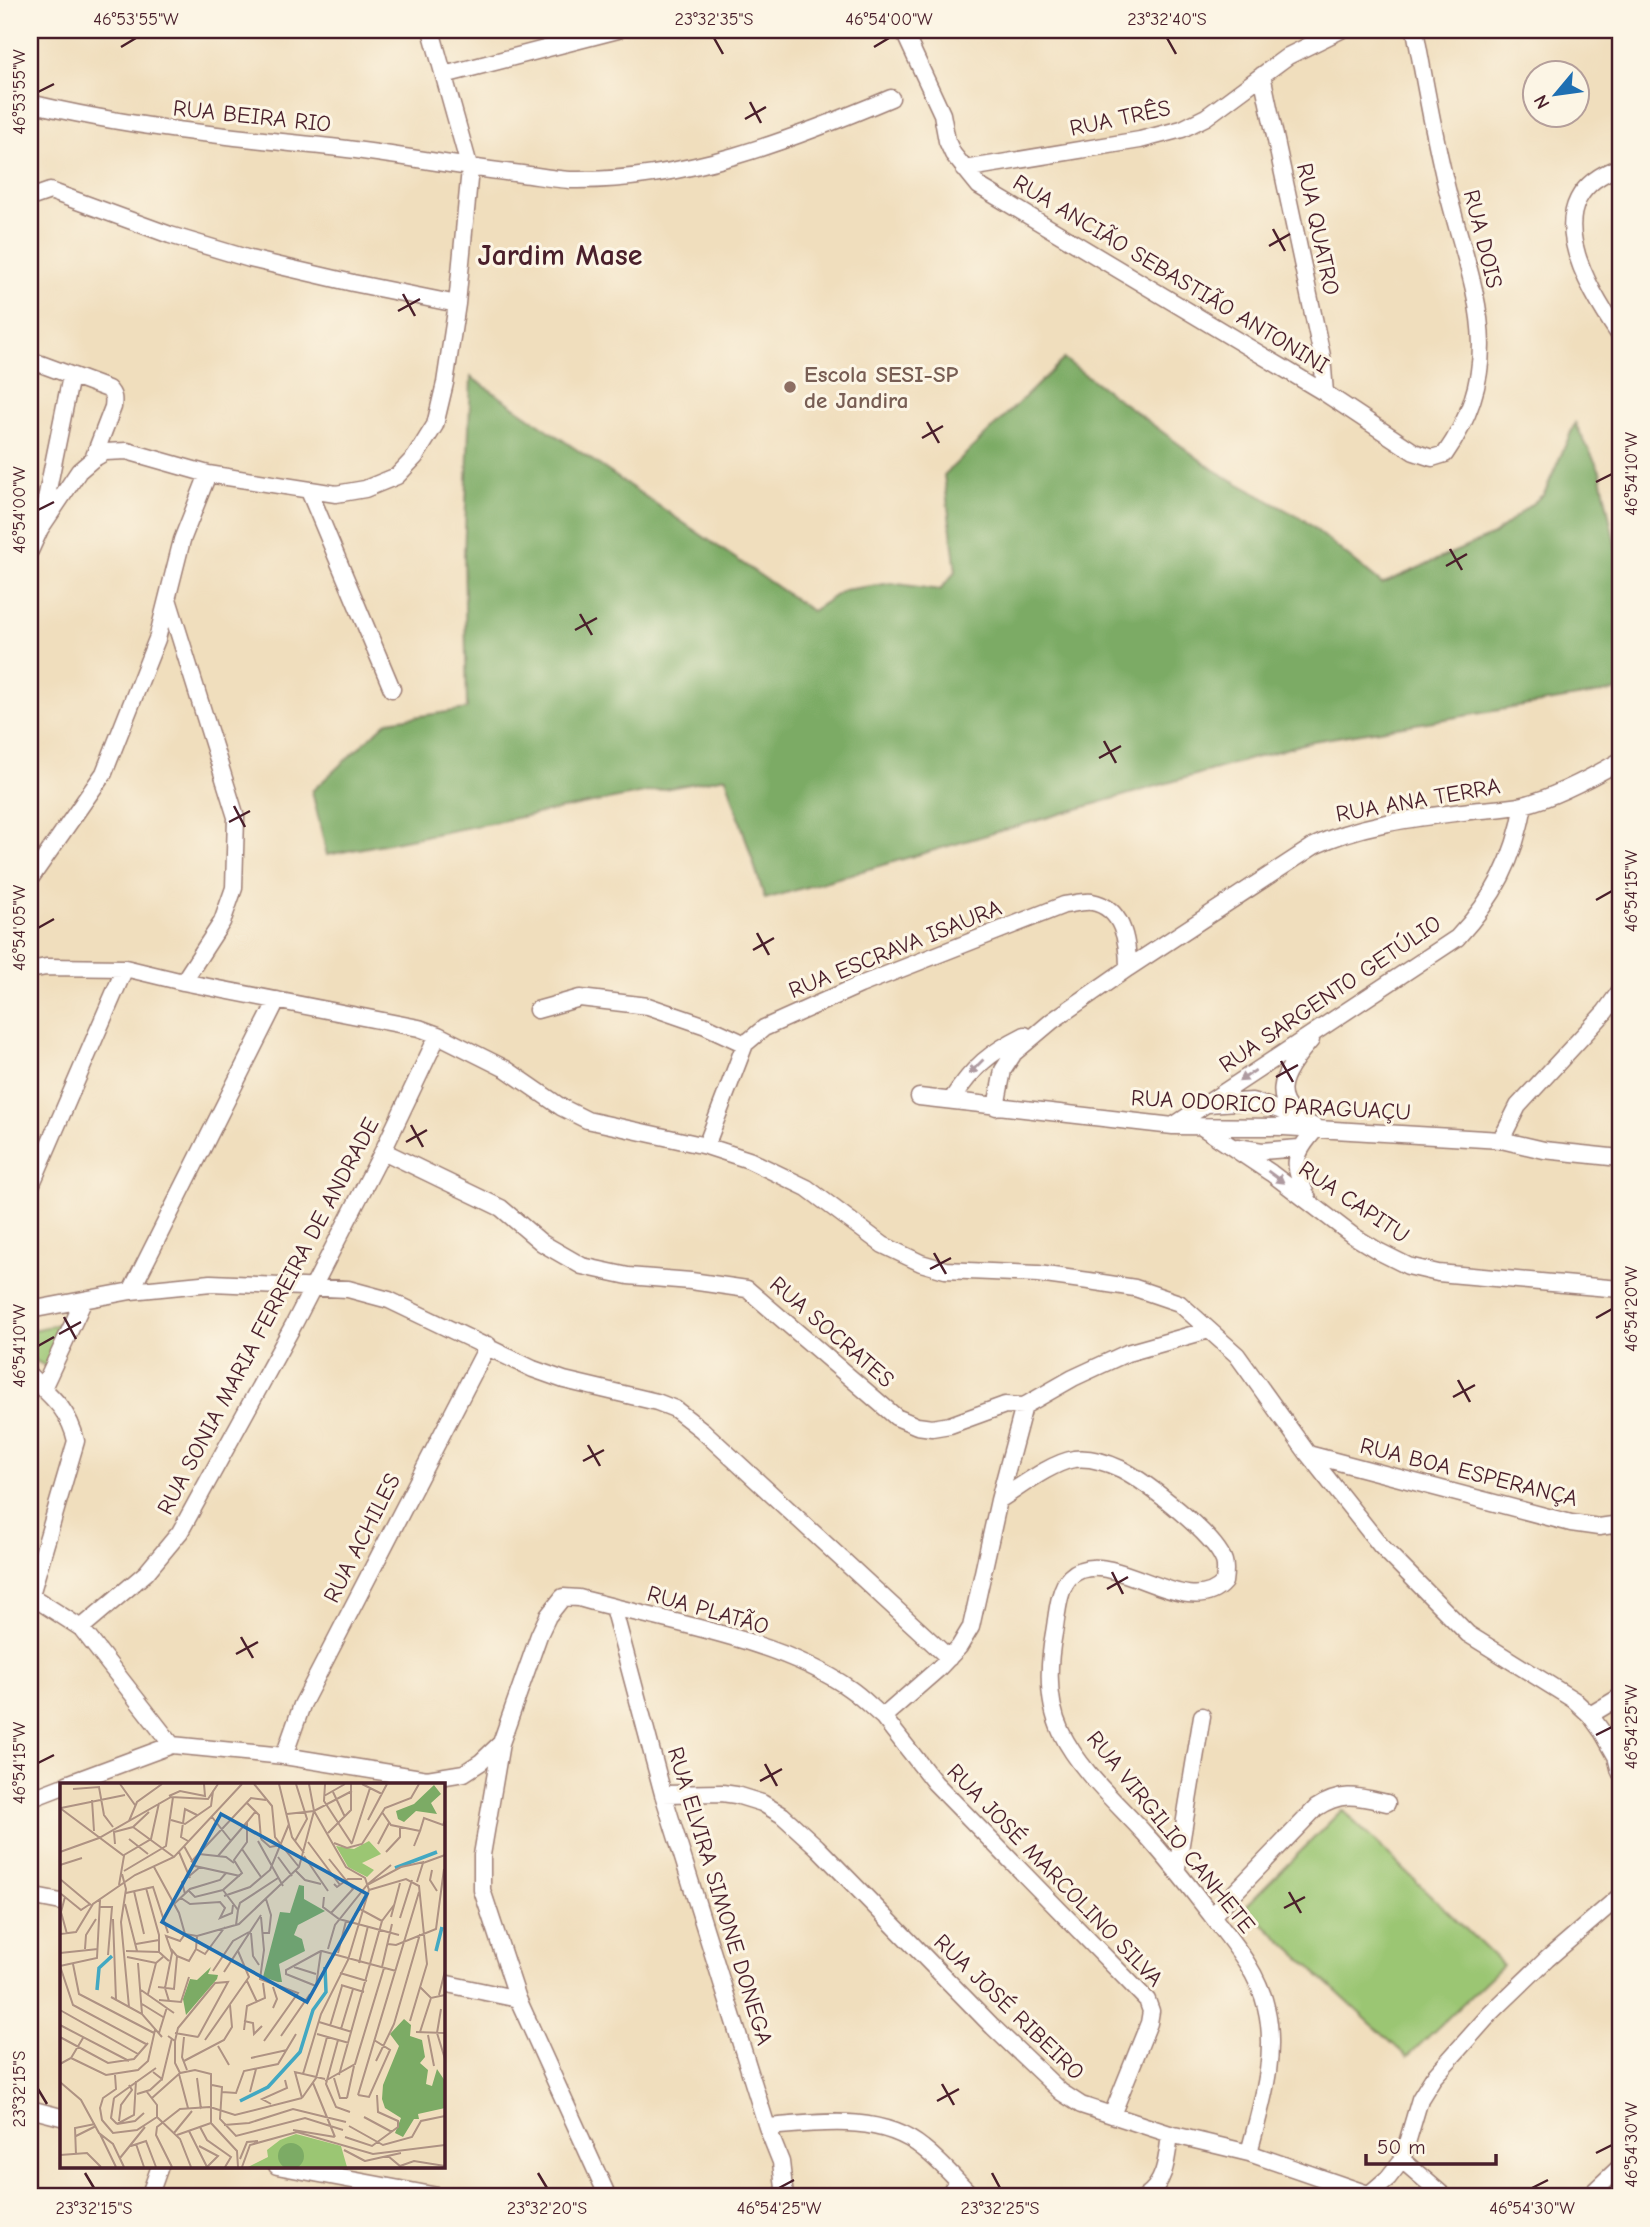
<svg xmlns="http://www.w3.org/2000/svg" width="1650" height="2227" font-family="'Comic Neue',sans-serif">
	<rect width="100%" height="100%" fill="#fcf5e5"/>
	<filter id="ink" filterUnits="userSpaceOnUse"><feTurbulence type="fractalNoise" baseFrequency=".0143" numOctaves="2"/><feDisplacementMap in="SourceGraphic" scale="14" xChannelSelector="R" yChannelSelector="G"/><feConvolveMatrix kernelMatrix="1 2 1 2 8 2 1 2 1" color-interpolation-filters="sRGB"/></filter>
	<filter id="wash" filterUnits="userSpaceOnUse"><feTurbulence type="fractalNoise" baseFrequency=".00686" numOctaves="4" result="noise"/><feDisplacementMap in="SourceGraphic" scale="28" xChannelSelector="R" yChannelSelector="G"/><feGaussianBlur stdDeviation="1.57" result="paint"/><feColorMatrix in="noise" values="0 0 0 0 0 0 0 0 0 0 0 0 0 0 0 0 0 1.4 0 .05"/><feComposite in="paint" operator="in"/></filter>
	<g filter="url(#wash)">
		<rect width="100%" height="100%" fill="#f0debd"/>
		<path fill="#9bc673" stroke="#72724f" stroke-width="2" d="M71 1321 49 1368 30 1358V1331Z
			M1342 1810 1503 1965 1407 2057 1245 1907Z"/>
		<path fill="#7cab65" stroke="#636548" stroke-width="2" d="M1064 359 1214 470 1304 520 1382 584 1493 535 1544 494 1575 423 1600 471 1620 568V690L1313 741 765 899 726 777 327 855 312 791 388 721 467 709 464 555 471 377 812 611 844 590 891 583 940 590 956 571 944 475Z"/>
	</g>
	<g filter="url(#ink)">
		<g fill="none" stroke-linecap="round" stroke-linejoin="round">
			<defs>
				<path id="street" d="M903 30 942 114 947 141 953 154 979 186 1325 393 1414 452 1432 458 1445 454C1515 353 1465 276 1443 172 1432 125 1424 77 1415 30
					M444 75 618 30
					M1262 75 1322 356 1325 393
					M30 103C132 128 235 137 339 148 400 155 461 167 522 174 538 176 554 179 570 180 683 182 789 141 891 98
					M1620 167C1532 198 1586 285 1620 336
					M964 169 1140 140 1182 129 1206 117 1288 56 1341 30
					M30 198 50 191 170 235 250 259 353 283 457 304
					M30 360 108 389C114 395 114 399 113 407L93 459
					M309 491 392 689
					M40 529 79 471 93 459 105 452 127 451 208 474 336 494 365 489 397 476 415 457 435 425 445 383 457 304 470 169 431 30
					M30 551 40 529 71 376
					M168 599 236 817 234 888 222 922 183 982
					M30 879 104 773 157 639 182 540 208 474
					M30 970 46 967 125 968 183 982 419 1028 438 1035 506 1069 561 1107 587 1120 706 1146 749 1160 807 1188 883 1245 921 1263 945 1270 1038 1274 1089 1281 1135 1288 1179 1303 1237 1355 1308 1454 1381 1546 1468 1634 1574 1700 1590 1715 1603 1733 1616 1756 1620 1772
					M537 1010 580 998 648 1006 706 1026 745 1044
					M919 1097 1173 1126 1284 1127 1501 1140 1544 1150 1620 1158
					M952 1099C974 1066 989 1053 1025 1035
					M1208 1104 1252 1101 1294 1115
					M996 1107 1003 1070 1014 1053 1052 1021 1128 968 1314 846C1362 823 1417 818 1470 811 1487 809 1506 809 1523 805 1552 798 1594 776 1620 761
					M1173 1126 1457 938C1495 897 1514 860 1524 805
					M1202 1127 1271 1173 1352 1235 1380 1252 1408 1266 1438 1273 1620 1289
					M1501 1140 1518 1106 1605 1012 1620 991
					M706 1146 745 1044 764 1028 860 985 1064 905C1073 904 1083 901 1092 902 1123 908 1128 941 1128 968
					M1237 1147 1262 1151 1299 1148
					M383 1151 501 1208 542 1243 582 1266 628 1276 691 1281 747 1289 896 1417 917 1426 932 1428 950 1425 1005 1405 1024 1406
					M30 1188 125 968
					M1308 1199C1292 1164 1291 1157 1317 1128 1264 1104 1280 1075 1311 1040
					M131 1291 277 1000
					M30 1310 131 1291 211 1283 348 1289 389 1300 533 1369 564 1380 657 1402 675 1409 702 1430 949 1658
					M30 1376C52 1397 69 1410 76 1441L30 1598
					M43 1388 84 1300
					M1308 1454 1571 1523 1599 1527 1620 1524
					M999 1500C1020 1487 1051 1463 1074 1459 1089 1457 1108 1463 1121 1469 1146 1482 1215 1535 1224 1561 1226 1567 1225 1575 1224 1582 1188 1625 1107 1541 1070 1577 1058 1589 1057 1617 1054 1633 1048 1665 1047 1702 1061 1732 1080 1771 1116 1802 1145 1834 1169 1860 1190 1888 1212 1916 1233 1943 1258 1972 1266 2007 1278 2056 1261 2105 1249 2153
					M31 1596 81 1628 172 1745
					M613 1607 663 1794 767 2127 781 2162 785 2197
					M81 1628 146 1573 180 1532 294 1324 383 1151 438 1035
					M1590 1715 1620 1697
					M883 1717 935 1783 1147 2000 1151 2011 1149 2023 1112 2115
					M501 1743 482 1855V1890L518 1999 608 2197
					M284 1756 302 1705 488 1345
					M67 1784 172 1745 284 1756 427 1779 464 1773 481 1762 501 1743 539 1635 548 1616 563 1597 579 1598C661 1621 781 1639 850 1689 862 1697 872 1708 883 1717L938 1669 959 1647 971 1627 999 1500 1024 1406 1073 1378 1127 1353 1209 1330
					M663 1794 722 1793 736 1795 762 1803 782 1815 817 1847 993 2027 1061 2092 1081 2105 1170 2134 1249 2153 1368 2194
					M30 1799 61 1787
					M1177 1868 1202 1716
					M30 1896 61 1902
					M1212 1916 1316 1808C1342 1791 1357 1796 1387 1803
					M443 1983 518 1999
					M30 2109 61 2117
					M767 2127C817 2123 881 2113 923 2148 941 2162 957 2181 973 2197
					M1402 2160 1445 2197
					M277 2166 443 2197
					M149 2197 160 2166
					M947 2197 957 2182
					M1145 2197C1166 2183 1167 2157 1170 2134
					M1366 2197 1388 2178 1402 2160 1420 2099 1433 2078 1490 2014 1547 1959 1620 1896
					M1588 2197 1620 2167"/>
			</defs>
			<use href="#street" stroke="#9d7e74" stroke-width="19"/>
			<use href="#street" stroke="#fff" stroke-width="16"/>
		</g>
		<defs><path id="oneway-solid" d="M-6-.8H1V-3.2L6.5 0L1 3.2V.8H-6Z" transform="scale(1.75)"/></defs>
		<g fill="#ae9aa0">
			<use href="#oneway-solid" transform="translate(976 1067) rotate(135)"/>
			<use href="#oneway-solid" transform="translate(1247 1076) rotate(146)"/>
			<use href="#oneway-solid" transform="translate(1276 1177) rotate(36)"/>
		</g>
	</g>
	<path fill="none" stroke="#4a1f2b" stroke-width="2.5" d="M714 38 723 54M1167 38 1176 54M121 47 136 38M874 47 889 38M38 92 54 84M750 102 761 123M745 119 766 107M1273 229 1285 251M1269 246 1290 234M403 294 415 316M398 311 420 299M927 422 939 443M922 438 943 426M1596 482 1612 474M38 510 54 502M1450 549 1462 570M1446 566 1467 554M580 614 592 635M575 630 597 618M1104 741 1116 763M1099 758 1121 746M234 806 245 827M229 822 250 811M1596 900 1612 891M38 928 54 919M757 933 769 955M753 950 774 938M1281 1061 1293 1082M1276 1077 1298 1065M411 1125 423 1147M406 1142 427 1130M934 1253 946 1274M930 1269 951 1258M64 1317 76 1339M1596 1318 1612 1309M59 1334 81 1322M38 1346 54 1337M1458 1380 1470 1402M1453 1397 1475 1385M588 1445 600 1466M583 1461 604 1450M1112 1572 1123 1594M1107 1589 1128 1577M241 1637 253 1658M236 1654 258 1642M1596 1735 1612 1727M38 1763 54 1755M765 1764 777 1786M760 1781 782 1769M1289 1892 1301 1913M1284 1908 1305 1897M942 2084 954 2105M38 2089 47 2104M937 2101 959 2089M1596 2153 1612 2145M85 2173 94 2188M538 2173 547 2188M992 2173 1000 2188M779 2188 794 2180M1532 2188 1548 2180"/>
	<circle fill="#8d6e63" stroke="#fcf5e5" stroke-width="2.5" cx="790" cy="387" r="7"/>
	<g text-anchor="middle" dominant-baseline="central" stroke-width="6" stroke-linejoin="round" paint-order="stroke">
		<g font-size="23" fill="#4a1f2b" stroke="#fcf5e5">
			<text transform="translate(252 116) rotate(6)">RUA BEIRA RIO</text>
			<text transform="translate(1120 118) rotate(-12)">RUA TRÊS</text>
			<text transform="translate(1318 229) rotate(78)">RUA QUATRO</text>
			<text transform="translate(1483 239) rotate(76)">RUA DOIS</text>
			<text transform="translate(1171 274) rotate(31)">RUA ANCIÃO SEBASTIÃO ANTONINI</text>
			<text transform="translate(1418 800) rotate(-10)">RUA ANA TERRA</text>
			<text transform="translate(895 949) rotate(-22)">RUA ESCRAVA ISAURA</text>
			<text transform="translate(1330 994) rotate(-34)">RUA SARGENTO GETÚLIO</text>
			<text transform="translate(1271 1105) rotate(3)">RUA ODORICO PARAGUAÇU</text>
			<text transform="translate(1354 1202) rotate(34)">RUA CAPITU</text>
			<text transform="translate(268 1316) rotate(-62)">RUA SONIA MARIA FERREIRA DE ANDRADE</text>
			<text transform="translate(832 1332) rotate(41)">RUA SOCRATES</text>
			<text transform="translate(1469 1472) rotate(14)">RUA BOA ESPERANÇA</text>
			<text transform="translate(362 1538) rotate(-63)">RUA ACHILES</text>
			<text transform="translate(708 1610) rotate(16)">RUA PLATÃO</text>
			<text transform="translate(1171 1832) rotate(51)">RUA VIRGILIO CANHETE</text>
			<text transform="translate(1055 1875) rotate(46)">RUA JOSÉ MARCOLINO SILVA</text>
			<text transform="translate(720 1896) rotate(73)">RUA ELVIRA SIMONE DONEGA</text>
			<text transform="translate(1009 2007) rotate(44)">RUA JOSÉ RIBEIRO</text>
		</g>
		<g font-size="23" font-weight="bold" fill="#785e54" stroke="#fcf5e5" text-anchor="start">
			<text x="804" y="374">Escola SESI-SP<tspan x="804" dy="26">de Jandira</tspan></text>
		</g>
		<g font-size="30" font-weight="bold" fill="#4a1f2b" stroke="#fcf5e5">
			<text x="560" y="255">Jardim Mase</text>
		</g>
	</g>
	<g transform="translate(60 1783)">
		<rect width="385" height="385" fill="#f0debd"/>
		<path d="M309 58 321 71 302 80 314 87 307 94 288 84 276 63 294 66ZM236 351 281 363 287 384H188L208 374 207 367 220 357Z" fill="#9bc673"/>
		<path d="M374 2 381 11 371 20 377 31 356 28 344 39 338 36 336 28 354 21ZM239 102 244 103V116L265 128 238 142 234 152 242 156 245 168 219 181 222 199H218L203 194 220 129 230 130ZM151 184 148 191 158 192 157 196 126 232 123 216 130 196 137 197ZM344 236 351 242 350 253 362 257 365 274 360 280 368 287 366 301 372 303 377 286 385 298V325L358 331 359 336H354L343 354 335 350 341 335 325 325 322 316 323 302 339 263 330 251ZM218 373a13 13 0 1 1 26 0a13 13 0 1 1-26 0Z" fill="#7cab65"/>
		<path fill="none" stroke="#42a8c2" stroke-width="3.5" d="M335 85 377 69M376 168 382 144M37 207 39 185 52 173M180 318 208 304 240 269 253 227 266 209 265 184"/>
		<path fill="none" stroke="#ae9283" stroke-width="2" d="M60 1 75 22M194 1 212 23 215 54 239 84M219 1 232 54 244 70M249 1 254 28 286 84 305 95 309 107 346 96 359 103 367 181 350 238M265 1 264 18 292 61M302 1 322 11M13 6 39 4 44 32 53 44M273 9 285 34M109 13 120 8 145 13 144 1M264 13 285 1M32 17 34 48M187 20 199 32 201 56M0 25 64 73 59 102M1 25 65 12M322 29 331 42 360 48 354 63M227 31 254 28 292 8M152 34 171 58M111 37 125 41 151 23 153 8M308 37 327 1M69 38 77 19 102 1M73 44 114 74M360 48 364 35 383 42 385 37M268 50 291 27V1M69 56 88 71M201 56 210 64 221 62M128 58 121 54 125 26 137 32M198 58 223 103M235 58 247 36 236 1M248 59 280 102M274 60 287 65 302 61 325 25 351 15 359 1M292 60 310 5M55 61 54 49 73 44 89 29M318 61 329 40M124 63 135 83 180 93M182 66 201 94M0 69 39 55 111 14 148 16 158 1M119 69 130 95M326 69 340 54V44M139 71 166 74 174 80M64 72 91 56 99 20M158 73 187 39M244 73 268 108M218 74 232 93M269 76 293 106 271 130M131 79 191 15 206 17M0 82 22 75M94 84 119 130 125 151 137 153 179 141 239 84 254 28M372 87 370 97 377 108M64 88 106 63 113 14M236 88 245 97 261 101M62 91 66 106 61 139 69 224M0 96 31 122M385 96V126M357 99 363 80 385 72M274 101 277 104 288 96H302M308 101 331 82M86 105 99 152V169M128 107 135 114 163 107M74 108 84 151M0 110 21 127 30 121M66 110 93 104 108 150M125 111 122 99 140 84M164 113 190 104 210 87 229 41M5 114 1 129 7 151M264 114 263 124 279 136 339 152M121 115 130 121 160 119 165 125 160 135 172 130 173 122M65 121 77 168M114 121 130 106 160 97 166 90M39 124H52L48 172M178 127 180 120 218 95M295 131 300 126 322 138M201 134 204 167 200 196 238 210 204 258M331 134 340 100M340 135 352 97M53 136 56 217M176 142 178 127 163 107 182 90 174 77 187 59V39L196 28M191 150 193 173 199 182M203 150H209L211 132 206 116M0 151 16 149 33 121 75 92 114 74 182 1M137 153 136 166 145 171 165 144M76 161 99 157M328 161 336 162 376 146 384 86M25 166 26 152 36 136M268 166 275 142 307 102 341 84 364 79M66 168 99 169 109 178M261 168 256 203 226 191V187L259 169 261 168H262L336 188M0 170 38 166M278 170 286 138M117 173 129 178 136 166M67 174 96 180 103 174M78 180 82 231M299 180 308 143M13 181 19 211 94 250M0 183 13 222 86 261M0 183 37 175 40 117M234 184 256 191M322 184 332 141M153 188 173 158 189 149M164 189 201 132M280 190 307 198M187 198 197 219M281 202 304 209M98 204 114 206 117 173 111 166M213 204 217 216 213 225M360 204 371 215 385 212M81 207 114 230M88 211 96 180M379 212 385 188M51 214 82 231 102 254M99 217 121 219 129 194M109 218 105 205 112 170 106 153 120 158 125 151M82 221 103 234M381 226 377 250 385 276M0 227 78 271M184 238 193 240 194 251 202 243M259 239 292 249M0 242 69 278M270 243 282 203M281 246 293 206M184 247 187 223 205 215 203 200M356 249 385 250M360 249 371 215M99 250 107 224M115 250 138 254M257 251 289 260M368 252 374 283M108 253 115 258V280L120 290 135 287 151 291V340L177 368 178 384M221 253 250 211M0 254 48 280 74 276 88 260M124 254 122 274 127 287M145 257 189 194 178 168M278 257 266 301 276 324 290 329M115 258 118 245 155 200 168 199 138 254M158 263 169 282M11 275 46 292 78 287 88 278 95 247M191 275 227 267M124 278 164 257 172 244 170 222M316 278 334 241 360 151M0 281 11 275 23 255M93 289 102 296 112 255M119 291 128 325M243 291 261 231 288 177 309 107M55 292 56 306 43 315 40 325 42 337 53 350 77 347 97 334M279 292 322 138 334 122M137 295 141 326M274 295 280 315H287M265 298 295 281 324 185M0 299 21 317 39 350 53 361 64 384M253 300 275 354M152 302 162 304 160 336 176 353 245 335 283 347M87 309 97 322V334L120 356 131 384M162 309 176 310 184 288 218 281 236 251M190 309 196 286M77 311 90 307 102 296M298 312 359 109M298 312 309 314 330 267 314 257M54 315 96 285M54 315 51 335 57 341M92 315 120 290M242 315 256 295 267 254M242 315 235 289 265 296M287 315 294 283M211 321 202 316 227 305 225 297M150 324 175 332 242 315M304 334 332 349M59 338 61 322 72 307 69 302M57 341 74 332 76 298M57 341 75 338 84 330M164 342 189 340 233 326 286 339M289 343 323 362 352 354 361 338 385 333M140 344 147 357 171 374 165 384M233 347 275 354M129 348 147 384M114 350 132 328M40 351 56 384M117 352 151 340M16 353 36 343M285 354 312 363 338 344V338L318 329 317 312M76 361 84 384M71 363 86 358 96 384M139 363 158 373 147 384M284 367 305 378M0 372 27 370 41 384M16 372 15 345 35 341M328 373 340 383 354 378 385 383M60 375 85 344M180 376 187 359 198 358M305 378 341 370M112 384 96 352 97 344 120 326 150 324M182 384 190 362 237 349 313 371 385 362"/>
		<path fill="#1f6fb2" fill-opacity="0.15" stroke="#1f6fb2" stroke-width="3.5" d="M161 31 307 111 247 219 102 139Z"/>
		<rect width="385" height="385" fill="none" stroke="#4a1f2b" stroke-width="3.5"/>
	</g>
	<rect width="1650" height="2227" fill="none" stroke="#fcf5e5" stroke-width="77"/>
	<g transform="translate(1556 94) rotate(241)"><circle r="33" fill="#fcf5e5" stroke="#b59f9b" stroke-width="2"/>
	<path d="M0-5L12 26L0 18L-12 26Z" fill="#1f6fb2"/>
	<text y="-10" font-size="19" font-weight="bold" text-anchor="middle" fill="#4a1f2b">N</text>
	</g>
	<path d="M1366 2154v10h130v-10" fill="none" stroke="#4a1f2b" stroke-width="3.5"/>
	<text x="1377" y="2154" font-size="21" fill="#4a1f2b" stroke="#fcf5e5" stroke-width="5" paint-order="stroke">50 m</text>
	<rect x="38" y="38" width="1574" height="2150" fill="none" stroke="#4a1f2b" stroke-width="2.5"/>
	<g font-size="18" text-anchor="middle" fill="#4a1f2b">
		<text x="136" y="25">46°53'55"W</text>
		<text x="714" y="25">23°32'35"S</text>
		<text x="889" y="25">46°54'00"W</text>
		<text x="1167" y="25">23°32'40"S</text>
		<text transform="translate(19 92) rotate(-90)" y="6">46°53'55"W</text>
		<text transform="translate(1631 474) rotate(-90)" y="6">46°54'10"W</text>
		<text transform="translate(19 510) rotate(-90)" y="6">46°54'00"W</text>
		<text transform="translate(1631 891) rotate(-90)" y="6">46°54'15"W</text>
		<text transform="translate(19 928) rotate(-90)" y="6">46°54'05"W</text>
		<text transform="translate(1631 1309) rotate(-90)" y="6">46°54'20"W</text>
		<text transform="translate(19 1346) rotate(-90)" y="6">46°54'10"W</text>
		<text transform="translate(1631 1727) rotate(-90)" y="6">46°54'25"W</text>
		<text transform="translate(19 1763) rotate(-90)" y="6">46°54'15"W</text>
		<text transform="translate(19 2089) rotate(-90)" y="6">23°32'15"S</text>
		<text transform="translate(1631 2145) rotate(-90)" y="6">46°54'30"W</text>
		<text x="94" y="2214">23°32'15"S</text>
		<text x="547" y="2214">23°32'20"S</text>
		<text x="779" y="2214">46°54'25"W</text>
		<text x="1000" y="2214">23°32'25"S</text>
		<text x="1532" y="2214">46°54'30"W</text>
	</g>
</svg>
